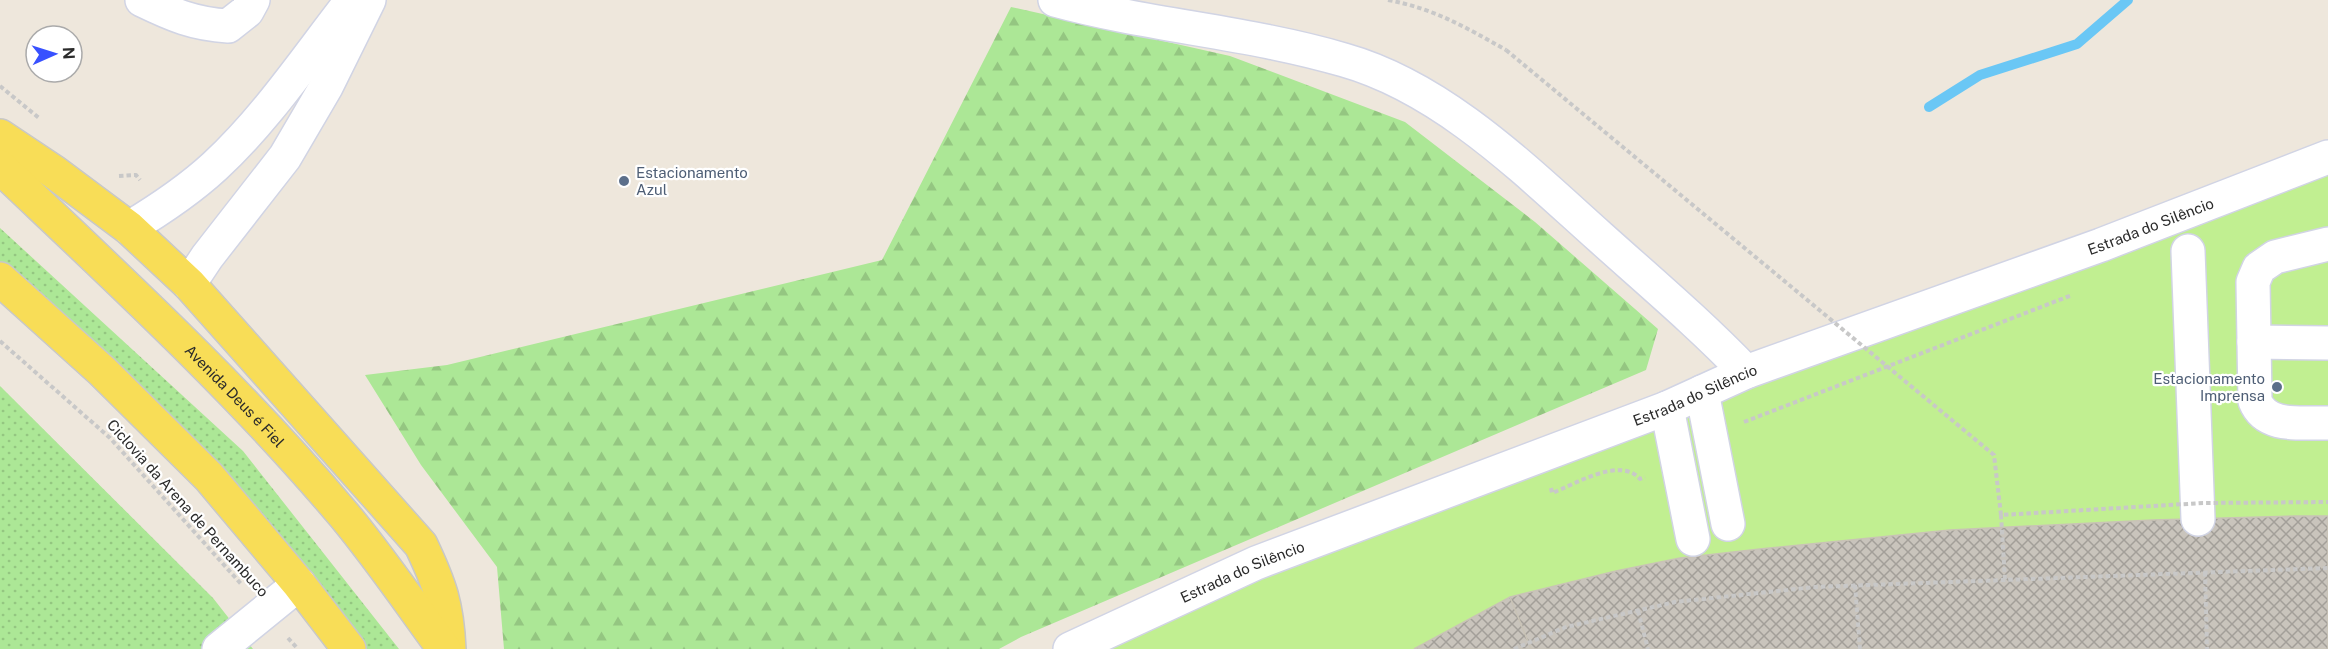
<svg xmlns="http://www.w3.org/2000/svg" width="2328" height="649" font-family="'Public Sans',sans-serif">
	<defs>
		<pattern id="grass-dots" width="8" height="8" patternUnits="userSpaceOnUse" patternTransform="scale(1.5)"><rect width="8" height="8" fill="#ace796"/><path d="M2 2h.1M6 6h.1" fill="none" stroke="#94c681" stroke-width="1.8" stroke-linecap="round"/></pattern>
		<pattern id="forest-firs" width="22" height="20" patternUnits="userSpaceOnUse" patternTransform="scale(1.5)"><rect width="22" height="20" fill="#ace796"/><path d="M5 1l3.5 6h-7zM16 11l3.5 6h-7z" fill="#94c681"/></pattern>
		<pattern id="building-cross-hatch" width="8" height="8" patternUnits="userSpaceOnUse" patternTransform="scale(1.5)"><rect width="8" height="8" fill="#c9c4bc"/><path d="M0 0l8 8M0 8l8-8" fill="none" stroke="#a39f99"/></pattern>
	</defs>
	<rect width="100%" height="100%" fill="#eee7dc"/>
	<path fill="url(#grass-dots)" d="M0 228 243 451 399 649H343L0 269Z
		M0 386 213 598 253 649H0Z"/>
	<path fill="url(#forest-firs)" d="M1011 7 1230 56 1405 122 1535 222 1658 329 1646 370 1021 637 999 649H504L497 567 421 465 365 375 447 365 882 260Z"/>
	<path fill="#c1ef91" d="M2328 157V649H1070Z"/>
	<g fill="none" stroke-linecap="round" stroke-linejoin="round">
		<path stroke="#6ac7f5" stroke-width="10" d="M1929 107 1980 75 2077 44 2128 0"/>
	</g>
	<path fill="url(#building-cross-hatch)" stroke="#c9c3b6" stroke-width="1.5" d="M2297 516H2328V649H1531L1510 597 1616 571 1680 558 1760 549 1950 530 2153 520Z
		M1510 597 1531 649H1414Z"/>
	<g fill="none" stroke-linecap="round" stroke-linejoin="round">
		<defs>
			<g id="minor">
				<path d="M142 0C173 15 194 24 228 26L247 11 253 0"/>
				<path d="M1055 0C1150 26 1249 32 1344 60 1443 88 1525 170 1600 237 1649 281 1700 324 1746 372"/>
				<path d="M129 228C159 210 189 190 215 166 267 118 308 56 352 0"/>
				<path d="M2328 244 2275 257 2259 268 2253 282 2255 401C2266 429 2302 422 2328 423"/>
				<path d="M2188 251 2198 519"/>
				<path d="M189 284 207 257 285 157 326 87 369 0"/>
				<path d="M2254 342 2328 343"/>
				<path d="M1702 392 1728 524"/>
				<path d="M1667 408 1693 539"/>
				<path d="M219 649 299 584"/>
				<path id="s1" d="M1070 649 1256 563 1667 408 1746 372 2101 245 2328 157"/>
			</g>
			<g id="major">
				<path d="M0 136 54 172 129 228 189 284 421 545C440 585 447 605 449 649"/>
				<path id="s2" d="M0 167C118 279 239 390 344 515 379 557 411 604 444 649"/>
				<path d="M0 279 102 371 209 477 299 584 349 649"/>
			</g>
		</defs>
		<use href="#minor" stroke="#d1d4e4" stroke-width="36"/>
		<use href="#major" stroke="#c8c8c8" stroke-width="36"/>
		<path stroke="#c8c8c8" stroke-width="4" stroke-dasharray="4.5 3" stroke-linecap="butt" d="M1388 0C1435 9 1465 27 1506 50
			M0 86 39 118
			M119 176 136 175 140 180
			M0 341 110 438 242 585
			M1744 422 2072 295
			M1551 488 1552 493C1576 484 1620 456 1640 479L1645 477
			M2001 515 2005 580
			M2205 572 2207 649
			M1855 585 1860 649
			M1638 611 1648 649
			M288 638 298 649
			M1514 649 1566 627 1675 602 1815 587 2328 568"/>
		<use href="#minor" stroke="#fff" stroke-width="33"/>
		<use href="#major" stroke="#f8dd57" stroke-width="33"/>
		<path stroke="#c8c8c8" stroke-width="4" stroke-dasharray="4.5 3" stroke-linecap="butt" d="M1506 50 1994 455 2001 515 2203 503 2328 502"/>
	</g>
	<g fill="#5c6f8a" stroke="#fff" stroke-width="2">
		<circle cx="624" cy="181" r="6"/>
		<circle cx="2277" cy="387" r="6"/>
	</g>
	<g text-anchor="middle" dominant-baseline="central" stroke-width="4.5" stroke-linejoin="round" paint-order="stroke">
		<g font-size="15" fill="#4e5e75" stroke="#fff" text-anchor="start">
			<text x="636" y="172">Estacionamento<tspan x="636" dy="17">Azul</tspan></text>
			<text x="2265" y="378" text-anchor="end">Estacionamento<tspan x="2265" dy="17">Imprensa</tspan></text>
		</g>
		<g font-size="15" fill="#2b2b2b" stroke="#fff">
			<text stroke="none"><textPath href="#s1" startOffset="1161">Estrada do Silêncio</textPath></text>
			<text stroke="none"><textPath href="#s1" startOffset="675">Estrada do Silêncio</textPath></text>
			<text stroke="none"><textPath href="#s2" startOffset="328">Avenida Deus é Fiel</textPath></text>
			<text transform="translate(188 508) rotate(48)">Ciclovia da Arena de Pernambuco</text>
			<text stroke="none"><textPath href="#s1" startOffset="189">Estrada do Silêncio</textPath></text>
		</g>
	</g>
	<g transform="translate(54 54) rotate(87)"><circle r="28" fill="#ffffff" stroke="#aaaaaa" stroke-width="1.5"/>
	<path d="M0-4.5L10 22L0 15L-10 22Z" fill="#3851ff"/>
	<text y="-9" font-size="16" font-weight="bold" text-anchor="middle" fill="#2b2b2b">N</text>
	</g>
</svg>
